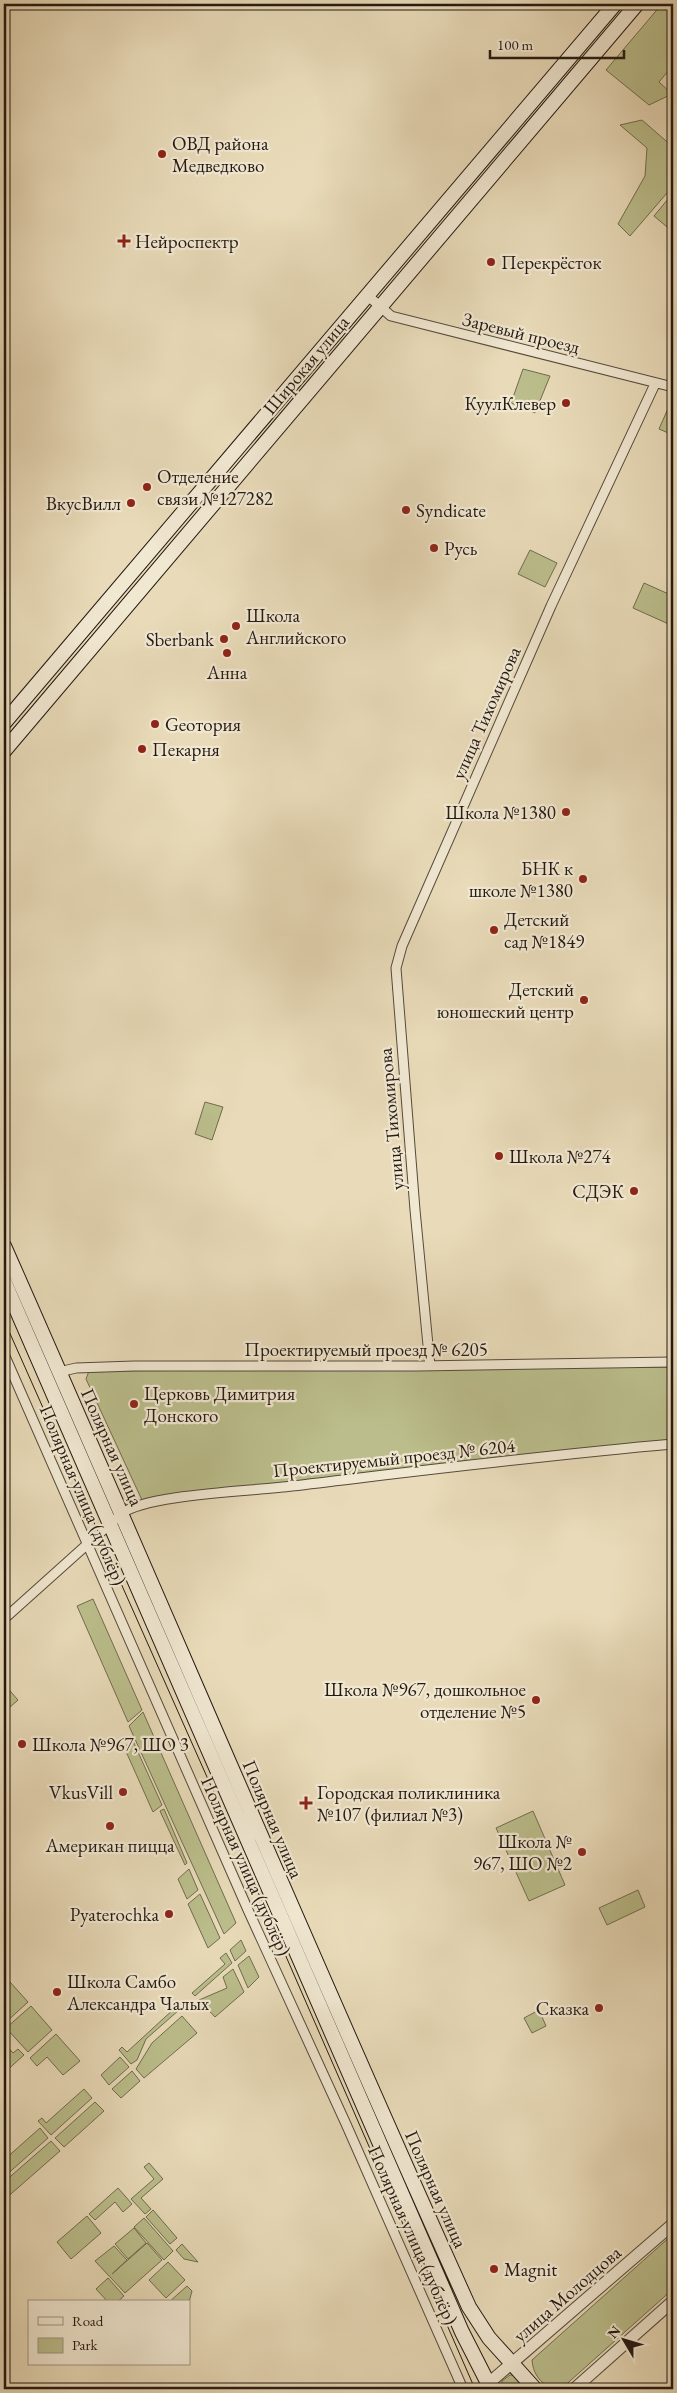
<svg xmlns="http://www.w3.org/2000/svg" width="677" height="2393" font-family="'EB Garamond',serif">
	<rect width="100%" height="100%" fill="#e9dbb9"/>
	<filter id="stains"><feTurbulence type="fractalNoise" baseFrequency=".004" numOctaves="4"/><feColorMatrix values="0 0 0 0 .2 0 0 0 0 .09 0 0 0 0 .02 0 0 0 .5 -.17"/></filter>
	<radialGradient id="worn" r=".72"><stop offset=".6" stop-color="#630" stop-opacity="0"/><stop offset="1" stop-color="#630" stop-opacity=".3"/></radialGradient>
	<path fill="#bbbe8c" stroke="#706c4f" d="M661 5 673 14V65L659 82 672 94 649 105 606 70Z
		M642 120 673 147V186L630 236 618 224 645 176 647 148 620 125Z
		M673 193V232L654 216Z
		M523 369 550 376 535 413 511 403Z
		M670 404H673V435L659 429Z
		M530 550 557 563 545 587 518 574Z
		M644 583 673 596V626L633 608Z
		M205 1102 223 1107 212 1140 195 1134Z
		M673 1367V1440L142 1500 86 1379 89 1371H96Z
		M93 1599 142 1710 128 1722 77 1606Z
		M4 1684 18 1700 10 1707 4 1700Z
		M143 1712 236 1923 224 1934 129 1726Z
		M133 1741 162 1805 153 1812 124 1747Z
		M164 1809 187 1863 185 1865 160 1811Z
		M533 1811 565 1885 529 1901 496 1828Z
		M189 1869 198 1890 187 1899 178 1879Z
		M638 1890 645 1907 607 1925 599 1908Z
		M200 1894 220 1938 208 1948 188 1904Z
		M241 1940 246 1951 235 1961 230 1950Z
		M226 1953 232 1963 195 1996 192 1993 225 1964 220 1958Z
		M249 1956 259 1977 248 1988 238 1965Z
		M233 1969 244 1992 215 2017 199 2000 227 1988 223 1977Z
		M10 1982 28 2002 4 2024V1988Z
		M31 2006 52 2030 28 2052 6 2028Z
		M176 2007 179 2010 146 2039 137 2060 131 2064 119 2050 122 2047 127 2052Z
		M539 2010 546 2026 532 2033 524 2018Z
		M182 2016 197 2033 144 2078 136 2069 152 2043Z
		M56 2034 80 2061 63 2075 47 2057 37 2066 30 2058Z
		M4 2043 13 2053 18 2049 24 2055 4 2073Z
		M120 2057 129 2067 109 2085 101 2075Z
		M132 2071 140 2081 121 2098 112 2089Z
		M84 2089 92 2098 51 2135 38 2121 42 2118 46 2123Z
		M95 2102 104 2111 64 2147 55 2138Z
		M40 2128 48 2138 4 2177V2160Z
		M51 2141 60 2151 4 2200V2182Z
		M149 2163 163 2179 141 2198 151 2209 145 2214 131 2199 154 2179 144 2167Z
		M118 2188 132 2204 123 2212 115 2202 95 2220 89 2214Z
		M153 2210 177 2238 170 2244 146 2217Z
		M87 2216 101 2233 71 2259 57 2242Z
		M144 2218 173 2251 164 2260 134 2227Z
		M134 2228 146 2243 128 2259 115 2244Z
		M673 2234V2289L561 2389C544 2389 533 2376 532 2360Z
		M147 2243 162 2260 125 2293 95 2261 114 2246 127 2260 112 2274Z
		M182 2244 198 2262 184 2259 176 2250Z
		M168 2262 185 2280 166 2298 149 2280Z
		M108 2278 124 2296 117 2302H108L96 2289Z
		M187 2286 192 2291 189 2302H169Z
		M510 2375H513L528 2389H501L502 2381Z"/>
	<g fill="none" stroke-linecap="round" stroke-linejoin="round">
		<defs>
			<path id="minor" d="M367 295 391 316 673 387
				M4 1311 14 1306
				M4 1354 248 1910 346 2124 463 2389
				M430 1366 415 1210 396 968 402 946 551 606 655 384
				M59 1372 76 1368 134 1366H418L673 1362
				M4 1619 121 1514C145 1494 256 1491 292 1486 419 1471 546 1455 673 1444"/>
			<path id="tertiary" d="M482 2389 673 2224
				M574 2389 673 2301"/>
			<path id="secondary" d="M4 723 615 4
				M4 751 637 4
				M4 1246C160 1599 310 1955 469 2307L489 2338 535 2389
				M4 1281 462 2332 491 2389"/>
		</defs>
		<use href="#minor" stroke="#554a3c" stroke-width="11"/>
		<use href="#tertiary" stroke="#554a3c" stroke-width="13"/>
		<use href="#secondary" stroke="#241912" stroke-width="16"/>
		<use href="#minor" stroke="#f1e8d2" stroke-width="9"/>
		<use href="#tertiary" stroke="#f1e8d2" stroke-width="11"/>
		<use href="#secondary" stroke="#f1e8d2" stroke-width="14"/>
		<path stroke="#241912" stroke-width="1" d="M4 1320 243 1858 475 2389"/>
	</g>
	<g fill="#8f2418" stroke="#f1e8d2" stroke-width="2">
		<circle cx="162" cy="154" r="5"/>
		<path d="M121.5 233.5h5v5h5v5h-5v5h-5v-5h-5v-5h5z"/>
		<circle cx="491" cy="262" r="5"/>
		<circle cx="566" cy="403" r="5"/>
		<circle cx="147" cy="487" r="5"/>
		<circle cx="131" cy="503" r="5"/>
		<circle cx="406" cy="510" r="5"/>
		<circle cx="434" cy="548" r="5"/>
		<circle cx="236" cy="626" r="5"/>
		<circle cx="224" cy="639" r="5"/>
		<circle cx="227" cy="653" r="5"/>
		<circle cx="155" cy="724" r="5"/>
		<circle cx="142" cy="749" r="5"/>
		<circle cx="566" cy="812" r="5"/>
		<circle cx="583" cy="879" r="5"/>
		<circle cx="494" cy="930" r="5"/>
		<circle cx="584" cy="1000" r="5"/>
		<circle cx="499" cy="1156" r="5"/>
		<circle cx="634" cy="1191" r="5"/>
		<circle cx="134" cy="1404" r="5"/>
		<circle cx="536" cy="1700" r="5"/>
		<circle cx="22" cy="1744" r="5"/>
		<circle cx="123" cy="1792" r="5"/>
		<path d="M303.5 1795.5h5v5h5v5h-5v5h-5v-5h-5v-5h5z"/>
		<circle cx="110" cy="1826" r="5"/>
		<circle cx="582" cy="1852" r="5"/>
		<circle cx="169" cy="1914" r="5"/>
		<circle cx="57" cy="1992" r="5"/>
		<circle cx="599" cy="2008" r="5"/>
		<circle cx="494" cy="2269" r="5"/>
	</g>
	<g text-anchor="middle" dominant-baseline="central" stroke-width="4.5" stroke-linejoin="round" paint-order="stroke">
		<g font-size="19" fill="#241912" stroke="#f1e8d2" text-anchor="start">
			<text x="172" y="143">ОВД района<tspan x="172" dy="22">Медведково</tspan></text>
			<text x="135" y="241">Нейроcпектр</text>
			<text x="501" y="262">Перекрёсток</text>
			<text x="556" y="403" text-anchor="end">КуулКлевер</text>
			<text x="157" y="476">Отделение<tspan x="157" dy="22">связи №127282</tspan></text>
			<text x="121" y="503" text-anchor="end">ВкусВилл</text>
			<text x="416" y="510">Syndicate</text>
			<text x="444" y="548">Русь</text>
			<text x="246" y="615">Школа<tspan x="246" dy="22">Английского</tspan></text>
			<text x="214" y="639" text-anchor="end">Sberbank</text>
			<text x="227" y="672" text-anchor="middle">Анна</text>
			<text x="165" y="724">Gеотория</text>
			<text x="152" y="749">Пекарня</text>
			<text x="556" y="812" text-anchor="end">Школа №1380</text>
			<text x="573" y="868" text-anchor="end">БНК к<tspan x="573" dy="22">школе №1380</tspan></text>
			<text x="504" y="919">Детский<tspan x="504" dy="22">сад №1849</tspan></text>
			<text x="574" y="989" text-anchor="end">Детский<tspan x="574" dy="22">юношеский центр</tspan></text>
			<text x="509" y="1156">Школа №274</text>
			<text x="624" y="1191" text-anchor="end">СДЭК</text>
			<text x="144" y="1393">Церковь Димитрия<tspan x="144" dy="22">Донского</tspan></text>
			<text x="526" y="1689" text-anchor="end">Школа №967, дошкольное<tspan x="526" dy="22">отделение №5</tspan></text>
			<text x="32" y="1744">Школа №967, ШО 3</text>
			<text x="113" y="1792" text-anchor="end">VkusVill</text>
			<text x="317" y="1792">Городская поликлиника<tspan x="317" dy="22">№107 (филиал №3)</tspan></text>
			<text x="572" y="1841" text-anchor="end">Школа №<tspan x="572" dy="22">967, ШО №2</tspan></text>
			<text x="110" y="1845" text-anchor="middle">Американ пицца</text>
			<text x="159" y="1914" text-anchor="end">Pyaterochka</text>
			<text x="67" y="1981">Школа Самбо<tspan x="67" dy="22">Александра Чалых</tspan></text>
			<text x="589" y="2008" text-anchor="end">Сказка</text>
			<text x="504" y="2269">Magnit</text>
		</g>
		<g font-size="19" fill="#241912" stroke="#f1e8d2">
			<text transform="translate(521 333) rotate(14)">Заревый проезд</text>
			<text transform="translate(306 365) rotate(-50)">Широкая улица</text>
			<text transform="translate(486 713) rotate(-66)">улица Тихомирова</text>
			<text transform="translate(391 1119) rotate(-95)">улица Тихомирова</text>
			<text x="366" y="1349">Проектируемый проезд № 6205</text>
			<text transform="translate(112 1447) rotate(66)">Полярная улица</text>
			<text transform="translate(394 1458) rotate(-6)">Проектируемый проезд № 6204</text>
			<text transform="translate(83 1495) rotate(67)">Полярная улица (дублёр)</text>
			<text transform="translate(273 1819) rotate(67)">Полярная улица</text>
			<text transform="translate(246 1866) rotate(66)">Полярная улица (дублёр)</text>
			<text transform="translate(436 2189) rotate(66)">Полярная улица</text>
			<text transform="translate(413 2235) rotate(66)">Полярная улица (дублёр)</text>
			<text transform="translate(567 2294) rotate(-41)">улица Молодцова</text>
		</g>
	</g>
	<rect width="677" height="2393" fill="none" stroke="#e9dbb9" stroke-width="20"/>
	<rect x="5" y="5" width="667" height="2383" fill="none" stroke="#241912" stroke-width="2.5"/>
	<rect x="10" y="10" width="657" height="2373" fill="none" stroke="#241912"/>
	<rect x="28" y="2300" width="162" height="65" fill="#f1e8d2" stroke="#9f9585"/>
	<rect x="38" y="2317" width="25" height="8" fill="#f1e8d2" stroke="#9f9585"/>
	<text x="72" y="2326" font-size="15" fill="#241912">Road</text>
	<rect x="38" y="2338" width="25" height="15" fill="#bbbe8c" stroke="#9f9585"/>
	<text x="72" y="2350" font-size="15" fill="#241912">Park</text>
	<g transform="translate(624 2340) rotate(308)" stroke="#f1e8d2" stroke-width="4" paint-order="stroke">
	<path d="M0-4L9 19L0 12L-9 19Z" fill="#241912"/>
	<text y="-8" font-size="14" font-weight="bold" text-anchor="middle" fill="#241912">N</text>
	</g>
	<path d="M490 50v8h134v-8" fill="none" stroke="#241912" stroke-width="2.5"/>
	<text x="497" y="50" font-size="15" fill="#241912" stroke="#f1e8d2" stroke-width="4" paint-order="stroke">100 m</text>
	<rect width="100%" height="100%" filter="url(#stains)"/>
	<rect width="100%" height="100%" fill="url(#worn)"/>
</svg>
